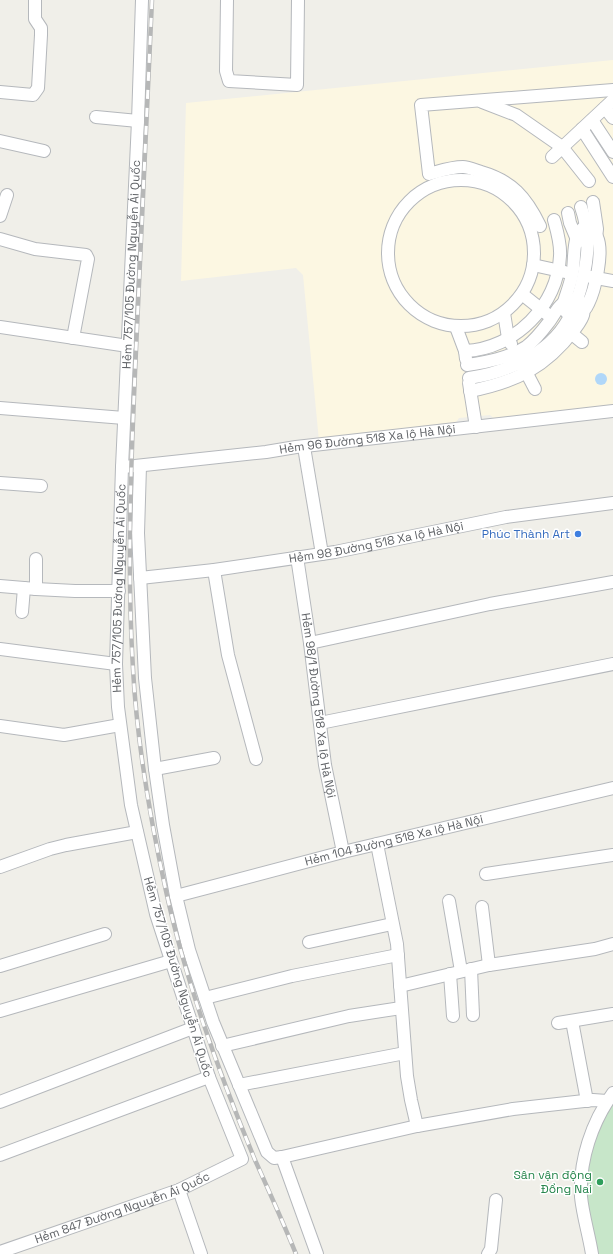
<svg xmlns="http://www.w3.org/2000/svg" width="613" height="1254" font-family="'Space Grotesk',sans-serif">
	<rect width="100%" height="100%" fill="#f0efe9"/>
	<path fill="#fcf7e2" d="M613 60V408L497 421 490 415 459 418 454 425 319 441 303 275 296 268 181 281 186 103Z"/>
	<path fill="#c7e6c9" d="M613 1102V1254H598C594 1235 588 1215 587 1196 584 1164 595 1129 613 1102Z"/>
	<path fill="#b0d7f9" d="M595 379a6 6 0 1 1 12 0a6 6 0 1 1-12 0Z"/>
	<g fill="none" stroke-linecap="round" stroke-linejoin="round">
		<defs>
			<g id="minor">
				<path d="M227 0 226 71 229 81 297 85 298 0"/>
				<path d="M0 92 33 95 38 88 41 35V28L35 19V0"/>
				<path d="M482 102 516 115 562 147 589 181"/>
				<path d="M605 108 613 118"/>
				<path d="M96 117 138 121"/>
				<path d="M592 120 613 152"/>
				<path d="M582 129 613 177"/>
				<path d="M0 141 44 151"/>
				<path d="M552 157 613 100"/>
				<circle cx="461" cy="253" r="73"/>
				<path d="M593 202 597 229 596 238"/>
				<path d="M568 213 570 223 578 242"/>
				<path d="M0 216 7 195"/>
				<path d="M540 226C526 197 512 181 481 172 475 170 468 167 463 167 451 167 440 171 429 174L421 105 613 90"/>
				<path d="M587 226C591 229 595 233 597 237 604 252 595 290 588 304 586 309 581 313 577 315 569 316 565 313 563 305 566 295 570 285 572 275 576 262 570 232 587 226Z"/>
				<path d="M0 239 35 249 86 255 88 259 73 338"/>
				<path d="M533 265 565 272"/>
				<path d="M591 277 613 281"/>
				<path d="M522 294 547 314"/>
				<path d="M504 313 508 338 511 344"/>
				<path d="M0 327 128 346"/>
				<path d="M456 327 465 351 466 359"/>
				<path d="M566 329 582 342"/>
				<path d="M465 351C515 349 558 305 560 256 561 244 557 231 554 220"/>
				<path d="M467 365C487 362 509 358 526 347 534 341 543 330 549 322 554 315 559 304 567 301 571 299 575 300 579 300 588 313 582 319 574 330 546 367 516 382 470 391"/>
				<path d="M523 366 535 389"/>
				<path d="M469 378C506 373 549 354 568 320 576 306 581 289 584 274 589 250 589 230 581 207"/>
				<path d="M469 383 476 427"/>
				<path d="M0 408 124 418"/>
				<path d="M304 447 322 554"/>
				<path d="M140 466 138 533 145 678 155 769 163 825 176 896 189 950 213 1022 267 1152 274 1158 282 1157 417 1126 513 1109 593 1100 607 1101"/>
				<path id="s1" d="M122 467 135 466 266 452 296 447 613 411"/>
				<path d="M0 483 41 486"/>
				<path id="s2" d="M297 557 310 643 325 765 343 852"/>
				<path d="M214 570 228 655 256 759"/>
				<path id="s3" d="M140 578 214 570 335 552 506 517 613 503"/>
				<path d="M0 586 36 589V559"/>
				<path d="M36 589 75 591H119"/>
				<path d="M22 612 24 588"/>
				<path d="M310 643 490 604 613 582"/>
				<path d="M0 649 116 664"/>
				<path d="M320 723 613 664"/>
				<path d="M0 726 64 735 120 725"/>
				<path d="M155 769 214 758"/>
				<path d="M377 844 397 944 407 1076 411 1100 417 1126"/>
				<path d="M0 867 50 849 66 845 137 832"/>
				<path d="M486 874 613 855"/>
				<path id="s4" d="M176 896 343 852 613 788"/>
				<path d="M449 901 461 971"/>
				<path d="M482 907 489 965"/>
				<path d="M309 942 392 924"/>
				<path d="M0 966 105 934"/>
				<path d="M471 969 473 1015"/>
				<path d="M450 974 453 1016"/>
				<path d="M400 986 489 965 595 949 613 944"/>
				<path d="M205 998 292 976 398 955"/>
				<path d="M0 1011 171 961"/>
				<path d="M572 1021 587 1101"/>
				<path d="M558 1023 613 1014"/>
				<path d="M222 1046 349 1016 401 1008"/>
				<path d="M239 1085 405 1053"/>
				<path d="M0 1102 193 1028"/>
				<path d="M0 1155 209 1077"/>
				<path d="M282 1157 317 1254"/>
				<path d="M179 1190 201 1254"/>
				<path id="s5" d="M0 1252 179 1190 242 1159 209 1077 156 914 131 805 118 707 116 664 122 467 138 121 142 0"/>
				<path d="M488 1254 491 1249 496 1200"/>
				<path d="M592 1254C589 1235 583 1216 581 1197 579 1160 592 1122 613 1093"/>
			</g>
		</defs>
		<use href="#minor" stroke="#b5b8bc" stroke-width="14"/>
		<use href="#minor" stroke="#fff" stroke-width="12"/>
		<defs>
			<path id="rail" d="M152 0C147 109 142 219 137 328 132 441 126 555 133 669 137 743 150 818 166 891 186 983 219 1073 255 1160 269 1191 283 1222 296 1254"/>
		</defs>
		<use href="#rail" stroke="#b6b7b7" stroke-width="4.5"/>
		<use href="#rail" stroke="#fff" stroke-width="3" stroke-dasharray="9" stroke-linecap="butt"/>
	</g>
	<circle fill="#3f7fe0" stroke="#fff" stroke-width="1.5" cx="578" cy="534" r="4"/>
	<circle fill="#2e9e5b" stroke="#fff" stroke-width="1.5" cx="600" cy="1182" r="4"/>
	<g text-anchor="middle" dominant-baseline="central" stroke-width="3" stroke-linejoin="round" paint-order="stroke">
		<g font-size="12" fill="#606367" stroke="#fff">
			<text stroke="none"><textPath href="#s5" startOffset="1173">Hẻm 757/105 Đường Nguyễn Ái Quốc</textPath></text>
			<text stroke="none"><textPath href="#s1" startOffset="247">Hẻm 96 Đường 518 Xa lộ Hà Nội</textPath></text>
			<text stroke="none"><textPath href="#s3" startOffset="239">Hẻm 98 Đường 518 Xa lộ Hà Nội</textPath></text>
			<text stroke="none"><textPath href="#s5" startOffset="849">Hẻm 757/105 Đường Nguyễn Ái Quốc</textPath></text>
			<text stroke="none"><textPath href="#s2" startOffset="150">Hẻm 98/1 Đường 518 Xa lộ Hà Nội</textPath></text>
			<text stroke="none"><textPath href="#s4" startOffset="225">Hẻm 104 Đường 518 Xa lộ Hà Nội</textPath></text>
			<text transform="translate(178 977) rotate(73)">Hẻm 757/105 Đường Nguyễn Ái Quốc</text>
			<text stroke="none"><textPath href="#s5" startOffset="130">Hẻm 847 Đường Nguyễn Ái Quốc</textPath></text>
		</g>
		<g font-size="12" fill="#366cbe" stroke="#fff" text-anchor="end">
			<text x="570" y="534">Phúc Thành Art</text>
		</g>
		<g font-size="12" fill="#27864d" stroke="#fff" text-anchor="end">
			<text x="592" y="1175">Sân vận động<tspan x="592" dy="14">Đồng Nai</tspan></text>
		</g>
	</g>
</svg>
